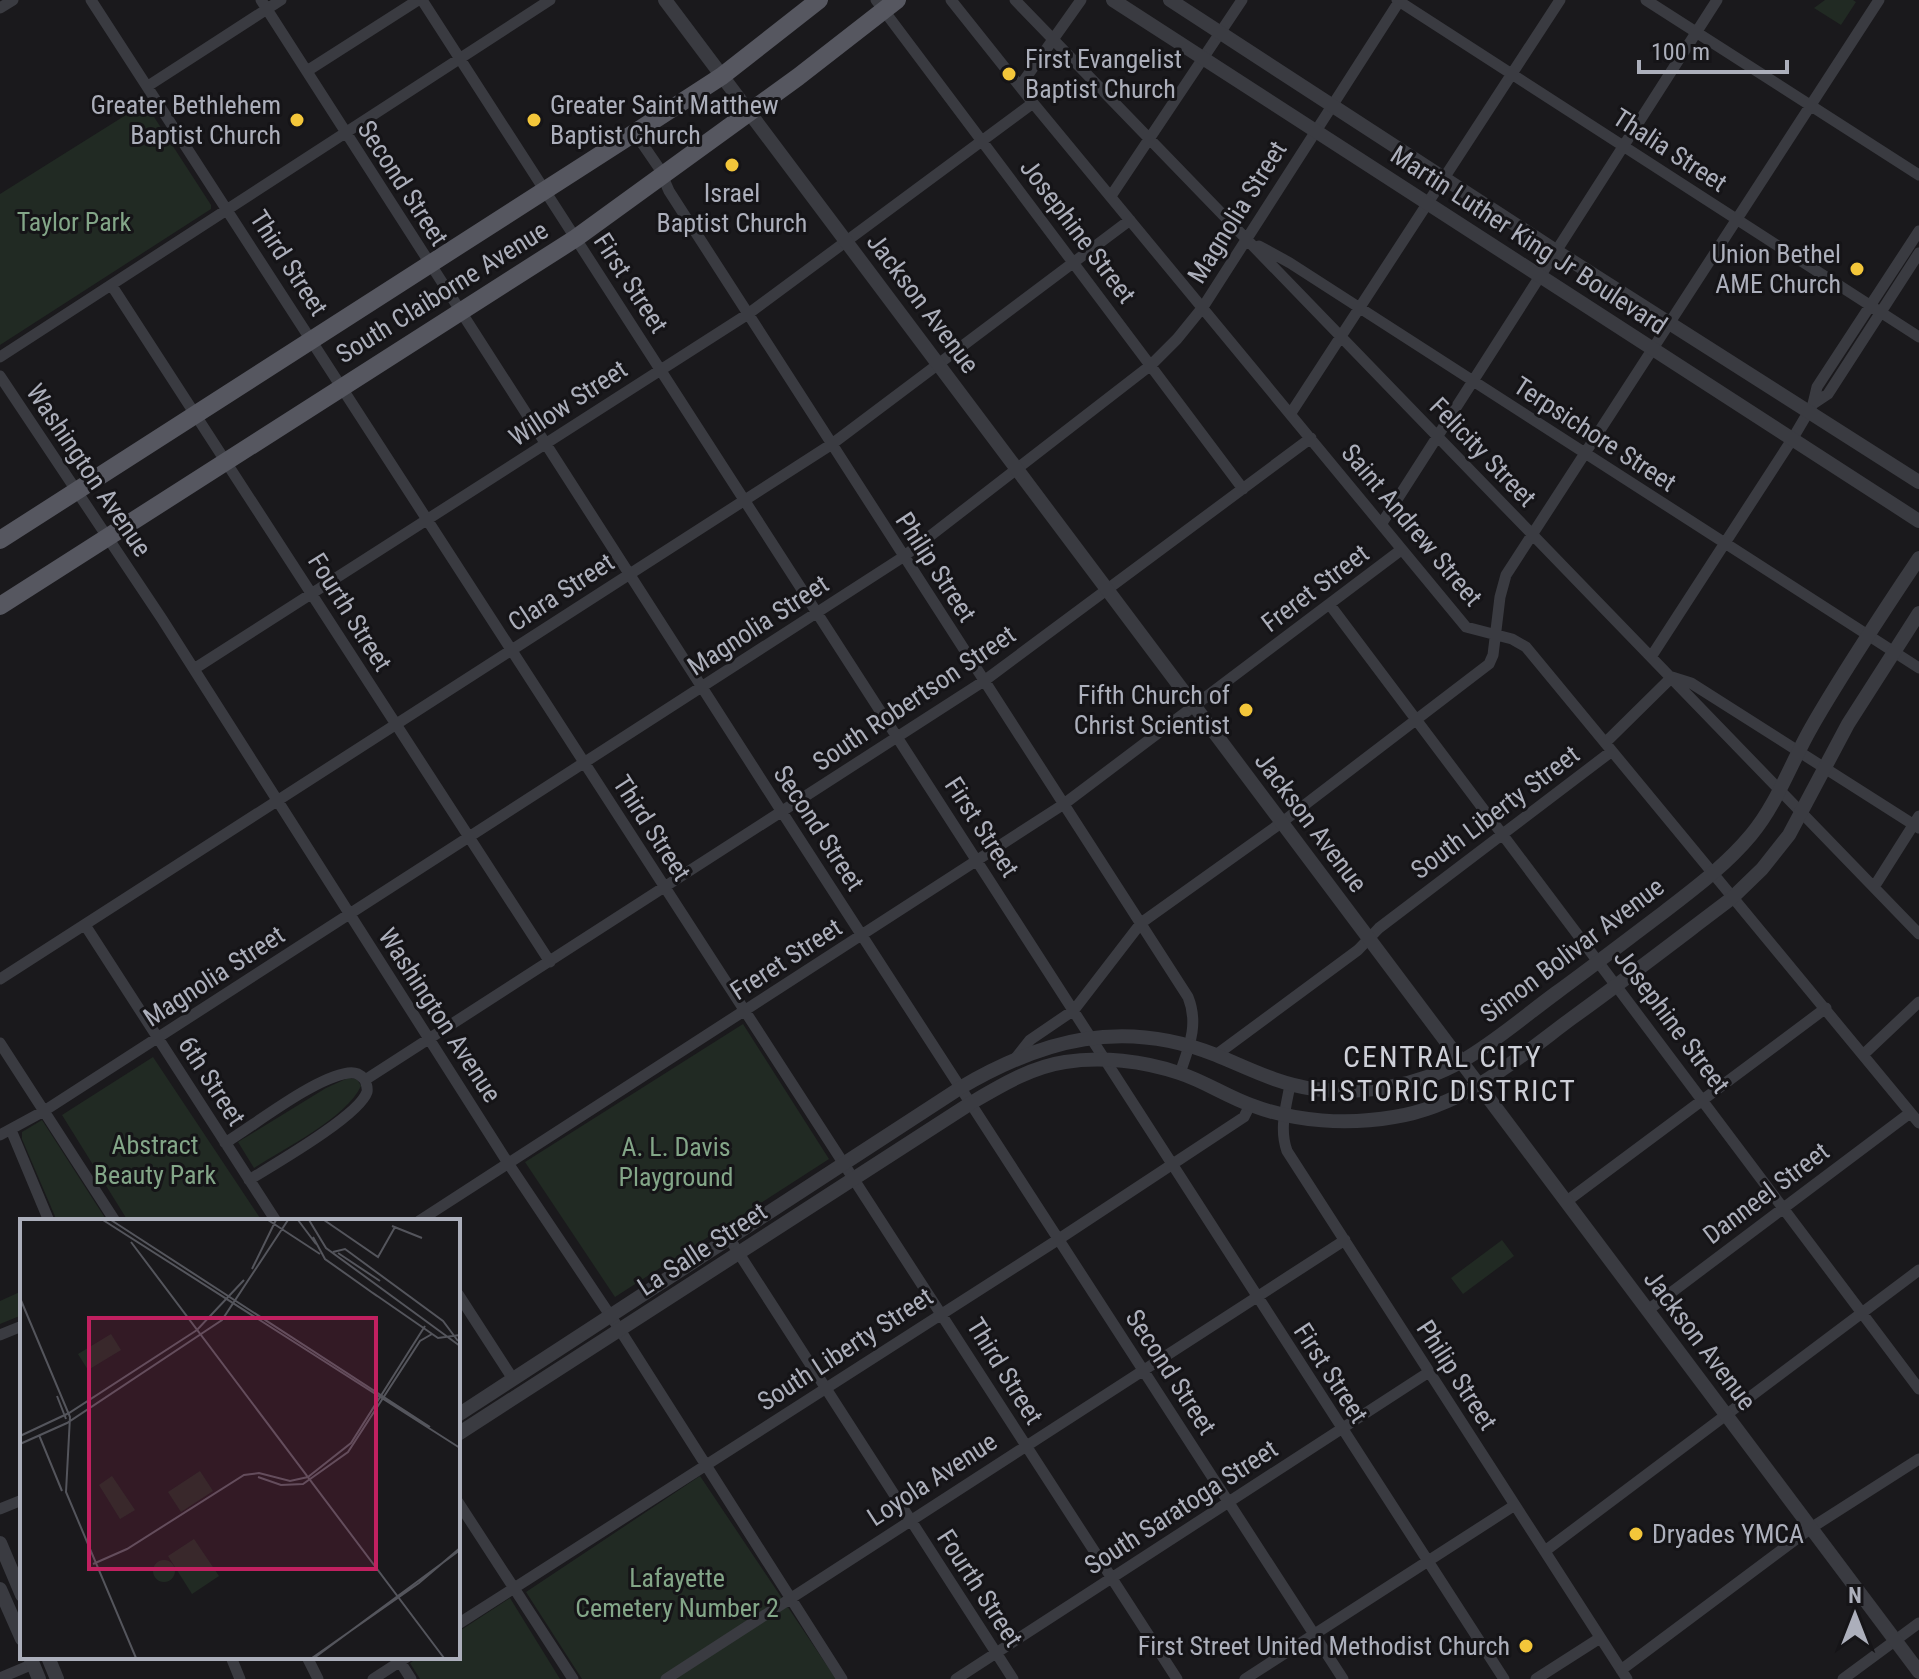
<svg xmlns="http://www.w3.org/2000/svg" width="1919" height="1679" font-family="'Roboto Condensed',sans-serif">
	<rect width="100%" height="100%" fill="#1a191c"/>
	<path fill="#212a23" d="M1825 0H1853L1856 2 1841 25 1814 8Z
		M145 103 211 205V209L0 345V194Z
		M743 1024 829 1159 615 1297 525 1162Z
		M153 1057 262 1221H128L62 1115Z
		M348 1078 357 1079 361 1086C346 1118 285 1148 254 1168L238 1142 326 1088Z
		M42 1120 107 1221H57L22 1139V1132Z
		M1502 1240 1514 1256 1463 1294 1451 1278Z
		M22 1291V1315L0 1324V1301Z
		M700 1476 836 1679H582L526 1592Z
		M510 1598 560 1679H420L410 1663 419 1657H458V1632Z"/>
	<g fill="none" stroke-linecap="round" stroke-linejoin="round">
		<path stroke="#3a3b41" stroke-width="11" d="M91 0 1177 1679
			M261 0 782 812 1343 1679
			M422 0 1504 1679
			M876 0 1243 489
			M951 0 1033 103 1466 627 1512 639 1526 647 1919 1123
			M1015 0 1919 934
			M1397 0 1919 337
			M1646 0 1919 175
			M0 8 13 0
			M307 71 418 0
			M148 86 281 0
			M1020 86 1081 0
			M635 133 659 168 669 191 1188 997C1199 1024 1189 1047 1180 1073
			M1111 196 1242 0
			M1259 246 1290 263 1919 668
			M112 286 550 962
			M0 357 550 0
			M0 376 162 619 508 1163 620 1330 842 1679
			M1813 404 1828 394 1919 253
			M1291 413 1560 0
			M1382 523 1717 0
			M1330 605 1919 1389
			M1651 657 1793 438 1813 404 1817 387 1919 231
			M194 669 748 314 1033 103
			M1605 743 1672 677 1691 683 1919 828
			M1874 887 1919 816
			M85 925 276 1221
			M0 979 832 444 1130 220
			M0 1043 115 1221
			M1864 1054 1919 1002
			M1216 1055 1358 950 1379 928 1612 751
			M1015 1059 1030 1040 1074 1010 1141 923 1281 823 1489 664 1493 655 1500 597 1506 575 1879 0
			M365 1080 984 681 1311 438
			M1290 1085C1286 1107 1279 1129 1287 1151L1627 1679
			M11 1130 49 1221
			M0 1135 44 1111 903 557 1151 365 1177 339 1203 307 1400 0
			M225 1143C256 1124 314 1078 348 1073 356 1072 360 1074 365 1080 366 1084 368 1087 367 1092 359 1116 273 1165 249 1180
			M1567 1201 1826 1008
			M419 1221 1064 804 1401 550
			M729 1238 1013 1679
			M458 1294 513 1379
			M1648 1310 1910 1113
			M0 1335 22 1326
			M458 1502 573 1679
			M0 1509 22 1500
			M1545 1551 1919 1270
			M458 1624 1059 1239 1244 1117 1250 1105
			M231 1657 240 1679
			M307 1657 318 1679
			M397 1657 411 1679
			M1621 1670 1811 1528 1919 1459
			M0 1678 33 1664
			M373 1679 407 1657
			M666 1679 1345 1240
			M956 1679 1429 1372
			M1245 1679 1515 1505
			M1536 1679 1600 1638
			M1843 1679 1919 1623"/>
		<path stroke="#3a3b41" stroke-width="14" d="M665 0 1919 1672
			M1113 0 1919 521
			M1170 0 1556 251 1919 482
			M458 1415 960 1088C1043 1039 1123 1018 1216 1055 1250 1069 1278 1084 1314 1089 1363 1095 1419 1086 1462 1061 1495 1042 1526 1015 1556 993 1593 966 1628 939 1664 912 1695 888 1726 865 1751 835 1777 804 1791 763 1811 728 1844 670 1882 614 1919 558
			M458 1434 971 1103C1000 1086 1031 1067 1065 1062 1101 1056 1144 1061 1179 1073 1204 1081 1226 1096 1251 1105 1295 1122 1348 1125 1394 1117 1464 1106 1517 1059 1572 1018 1626 979 1679 938 1732 898L1762 869 1789 835 1848 724 1919 613
			M0 1543 22 1595
			M0 1589 22 1639
			M30 1657 39 1679
			M48 1657 57 1679"/>
		<path stroke="#565760" stroke-width="18" d="M0 540 642 128 722 76 819 0
			M0 606 576 238 798 77 897 0"/>
	</g>
	<g fill="#f3c63a" stroke="#151417" stroke-width="3">
		<circle cx="1009" cy="74" r="8"/>
		<circle cx="297" cy="120" r="8"/>
		<circle cx="534" cy="120" r="8"/>
		<circle cx="732" cy="165" r="8"/>
		<circle cx="1857" cy="269" r="8"/>
		<circle cx="1246" cy="710" r="8"/>
		<circle cx="1636" cy="1534" r="8"/>
		<circle cx="1526" cy="1646" r="8"/>
	</g>
	<g text-anchor="middle" dominant-baseline="central" stroke-width="6" stroke-linejoin="round" paint-order="stroke">
		<g font-size="26" fill="#acafbb" stroke="#151417" text-anchor="end">
			<text x="1025" y="59" text-anchor="start">First Evangelist<tspan x="1025" dy="30">Baptist Church</tspan></text>
			<text x="281" y="105">Greater Bethlehem<tspan x="281" dy="30">Baptist Church</tspan></text>
			<text x="550" y="105" text-anchor="start">Greater Saint Matthew<tspan x="550" dy="30">Baptist Church</tspan></text>
			<text x="732" y="193" text-anchor="middle">Israel<tspan x="732" dy="30">Baptist Church</tspan></text>
			<text x="1841" y="254">Union Bethel<tspan x="1841" dy="30">AME Church</tspan></text>
			<text x="1230" y="695">Fifth Church of<tspan x="1230" dy="30">Christ Scientist</tspan></text>
			<text x="1652" y="1534" text-anchor="start">Dryades YMCA</text>
			<text x="1510" y="1646">First Street United Methodist Church</text>
		</g>
		<g font-size="26" fill="#acafbb" stroke="#151417">
			<text transform="translate(1670 150) rotate(33)">Thalia Street</text>
			<text transform="translate(403 183) rotate(57)">Second Street</text>
			<text transform="translate(1237 212) rotate(-58)">Magnolia Street</text>
			<text transform="translate(1078 231) rotate(53)">Josephine Street</text>
			<text transform="translate(1529 240) rotate(33)">Martin Luther King Jr Boulevard</text>
			<text transform="translate(289 263) rotate(57)">Third Street</text>
			<text transform="translate(631 283) rotate(57)">First Street</text>
			<text transform="translate(442 292) rotate(-32)">South Claiborne Avenue</text>
			<text transform="translate(923 303) rotate(53)">Jackson Avenue</text>
			<text transform="translate(568 403) rotate(-33)">Willow Street</text>
			<text transform="translate(1595 434) rotate(33)">Terpsichore Street</text>
			<text transform="translate(1483 452) rotate(46)">Felicity Street</text>
			<text transform="translate(89 470) rotate(56)">Washington Avenue</text>
			<text transform="translate(1412 525) rotate(50)">Saint Andrew Street</text>
			<text transform="translate(936 567) rotate(57)">Philip Street</text>
			<text transform="translate(1315 588) rotate(-37)">Freret Street</text>
			<text transform="translate(561 592) rotate(-33)">Clara Street</text>
			<text transform="translate(350 612) rotate(58)">Fourth Street</text>
			<text transform="translate(758 625) rotate(-33)">Magnolia Street</text>
			<text transform="translate(914 698) rotate(-34)">South Robertson Street</text>
			<text transform="translate(1495 812) rotate(-37)">South Liberty Street</text>
			<text transform="translate(1311 822) rotate(53)">Jackson Avenue</text>
			<text transform="translate(982 827) rotate(57)">First Street</text>
			<text transform="translate(652 828) rotate(57)">Third Street</text>
			<text transform="translate(819 828) rotate(57)">Second Street</text>
			<text transform="translate(1572 950) rotate(-37)">Simon Bolivar Avenue</text>
			<text transform="translate(786 959) rotate(-33)">Freret Street</text>
			<text transform="translate(214 976) rotate(-33)">Magnolia Street</text>
			<text transform="translate(440 1015) rotate(57)">Washington Avenue</text>
			<text transform="translate(1672 1021) rotate(53)">Josephine Street</text>
			<text transform="translate(212 1081) rotate(57)">6th Street</text>
			<text transform="translate(1766 1193) rotate(-37)">Danneel Street</text>
			<text transform="translate(702 1249) rotate(-33)">La Salle Street</text>
			<text transform="translate(1700 1340) rotate(53)">Jackson Avenue</text>
			<text transform="translate(845 1349) rotate(-33)">South Liberty Street</text>
			<text transform="translate(1005 1371) rotate(58)">Third Street</text>
			<text transform="translate(1171 1372) rotate(57)">Second Street</text>
			<text transform="translate(1331 1373) rotate(57)">First Street</text>
			<text transform="translate(1457 1375) rotate(57)">Philip Street</text>
			<text transform="translate(932 1479) rotate(-33)">Loyola Avenue</text>
			<text transform="translate(1181 1507) rotate(-33)">South Saratoga Street</text>
			<text transform="translate(980 1588) rotate(57)">Fourth Street</text>
		</g>
		<g font-size="26" fill="#83a688" stroke="#151417">
			<text x="74" y="222">Taylor Park</text>
			<text x="155" y="1145">Abstract<tspan x="155" dy="30">Beauty Park</tspan></text>
			<text x="676" y="1147">A. L. Davis<tspan x="676" dy="30">Playground</tspan></text>
			<text x="677" y="1578">Lafayette<tspan x="677" dy="30">Cemetery Number 2</tspan></text>
		</g>
		<g font-size="30" letter-spacing="2" fill="#cdcfd7" stroke="#151417">
			<text x="1443" y="1056">CENTRAL CITY<tspan x="1443" dy="34">HISTORIC DISTRICT</tspan></text>
		</g>
	</g>
	<g transform="translate(20 1219)">
		<rect width="440" height="440" fill="#1a191c"/>
		<path d="M91 115 101 131 68 151 58 135ZM180 252 193 272 161 293 148 273ZM92 257 115 291 100 300 79 266ZM174 320 199 357 172 375 148 337ZM133 352a11 11 0 1 1 22 0a11 11 0 1 1-22 0Z" fill="#212a23"/>
		<path fill="none" stroke="#54555c" stroke-width="2" d="M83 1 440 229M91 1 410 208M248 1 300 35M278 1 296 25M289 1 306 29 440 127M304 1 358 38 375 8M372 7 402 19M293 18 305 40 357 77M111 23 424 439M313 33 325 30 423 102 438 122M318 34 360 62M232 50 256 1M353 74 418 119 440 116M0 79 50 198 46 273 116 439M37 177 46 200M19 216 42 272M0 217 49 194 177 111 224 61M0 225 47 204 202 101 268 1M238 258 261 266 283 265 328 233 400 122 412 115M73 345 107 330 224 256 239 254 270 262 288 258 331 224 405 107M292 439 399 364 440 329M294 439 440 331"/>
		<path fill="#c12060" fill-opacity="0.15" stroke="#c12060" stroke-width="4" d="M69 99H356V350H69Z"/>
		<rect width="440" height="440" fill="none" stroke="#acafbb" stroke-width="4"/>
	</g>
	<g transform="translate(1855 1615)" stroke="#151417" stroke-width="6" paint-order="stroke">
	<path d="M0-6L14 30L0 20L-14 30Z" fill="#acafbb"/>
	<text y="-12" font-size="22" font-weight="bold" text-anchor="middle" fill="#acafbb">N</text>
	</g>
	<path d="M1639 60v12h148v-12" fill="none" stroke="#acafbb" stroke-width="4"/>
	<text x="1651" y="60" font-size="24" fill="#acafbb" stroke="#151417" stroke-width="6" paint-order="stroke">100 m</text>
</svg>
